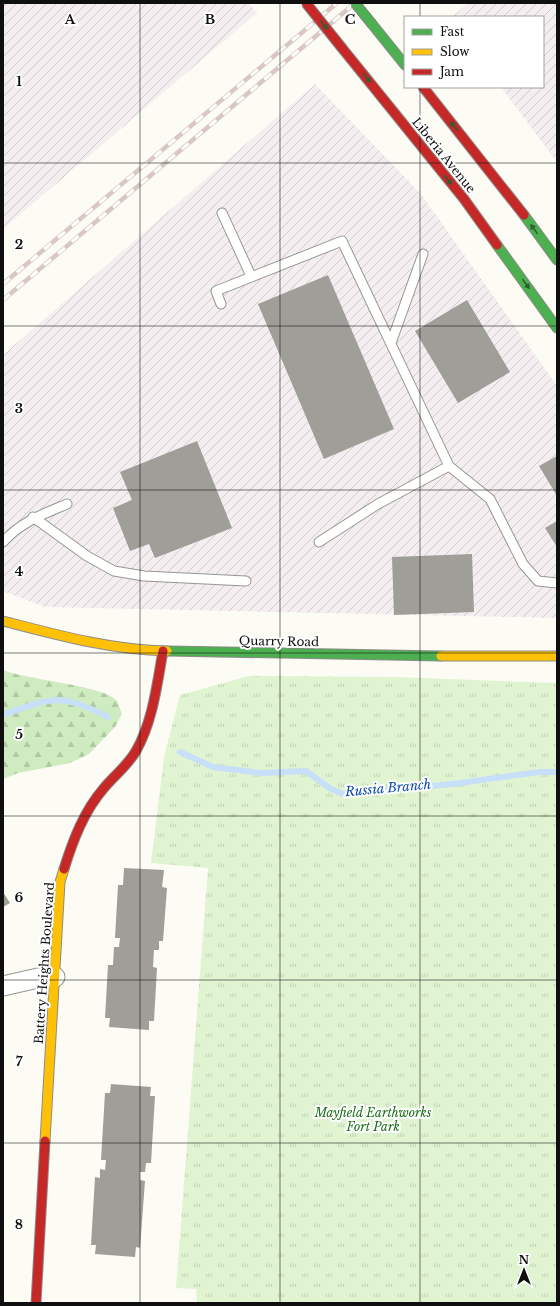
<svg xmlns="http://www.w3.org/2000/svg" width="560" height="1306" font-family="'Libre Baskerville',serif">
	<defs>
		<pattern id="industrial-furrows" width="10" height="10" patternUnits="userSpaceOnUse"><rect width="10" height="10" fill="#f4eef0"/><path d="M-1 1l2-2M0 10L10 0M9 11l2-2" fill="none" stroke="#d0cbcd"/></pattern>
		<pattern id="forest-firs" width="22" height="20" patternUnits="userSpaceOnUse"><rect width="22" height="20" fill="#ceecbf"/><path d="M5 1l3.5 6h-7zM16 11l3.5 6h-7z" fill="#b0c9a3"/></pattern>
		<pattern id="park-tufts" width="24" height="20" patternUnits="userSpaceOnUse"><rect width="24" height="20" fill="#e0f4d2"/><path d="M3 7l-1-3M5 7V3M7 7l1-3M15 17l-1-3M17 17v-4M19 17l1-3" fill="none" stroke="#bfd0b3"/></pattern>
	</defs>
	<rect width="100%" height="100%" fill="#fcfcf4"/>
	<path fill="url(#industrial-furrows)" d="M3 3H249L257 13 3 229Z
		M468 3H557V162L501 87H543V17H452Z
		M315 84 421 194 557 386V618L45 607 3 591V355Z"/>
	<path fill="url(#forest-firs)" d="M3 670C27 680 102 685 116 700 119 703 120 710 122 714L115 727 89 754 70 763 18 773 3 779Z"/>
	<path fill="url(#park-tufts)" d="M249 676 396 677 557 683V1303H197L196 1289 176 1288 208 868 151 863 164 757 180 695Z"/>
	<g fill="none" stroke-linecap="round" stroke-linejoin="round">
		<path stroke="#c7dff9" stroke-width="6" d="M3 715C52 697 60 693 108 717
			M180 752 213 767 261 773 306 771 331 789 343 794 453 784 539 772H557"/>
	</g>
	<path fill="#9f9e99" d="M328 275 394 429 324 459 258 304Z
		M467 300 510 372 458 403 415 331Z
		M197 441 232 528 155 558 149 544 130 551 113 508 132 500 120 472Z
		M557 456V496L539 466Z
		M557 521V547L545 528Z
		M472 554 474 612 394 615 392 557Z
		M124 868 164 870 162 887 167 888 163 941H159V950H154L153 967 157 968 154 1021H149V1030L109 1027 110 1018H105L108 965H113L114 947H119L120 938H115L118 885H123Z
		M3 892 10 903 3 907Z
		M111 1084 151 1087 150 1096H155L151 1163H146L145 1172H140V1180L145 1181 140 1248 136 1247 135 1257 95 1254 96 1245H91L95 1177 100 1178V1169L105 1170 106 1160H101L105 1093H110Z"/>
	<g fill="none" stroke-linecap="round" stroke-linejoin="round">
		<defs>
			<path id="lane" d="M222 213 251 276
				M221 304 216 291 342 241 449 466
				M391 343 423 254
				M33 517 87 556 114 571 144 576 246 581
				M3 542C21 522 43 514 67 504
				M319 542 378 504 449 466 490 499 523 564 538 581 557 583"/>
			<path id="street" d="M3 986 38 978 55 977"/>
			<path id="fast" d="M372 24 405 65
				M524 215 557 260
				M497 245 557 328
				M167 651 441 656"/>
			<path id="slow" d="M3 621C57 635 111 650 167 651
				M441 656H557
				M45 1141 60 882 64 869"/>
			<path id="jam" d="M342 48 464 199 497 245
				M423 87 524 215
				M64 869C73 840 84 811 104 788 115 775 128 765 136 751 153 721 157 684 163 651
				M36 1303 45 1141"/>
		</defs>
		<use href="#lane" stroke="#969692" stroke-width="11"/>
		<use href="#street" stroke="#969692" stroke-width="21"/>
		<use href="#fast" stroke="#8c8c89" stroke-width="11"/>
		<use href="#slow" stroke="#8c8c89" stroke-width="11"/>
		<use href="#jam" stroke="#8c8c89" stroke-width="11"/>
		<use href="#lane" stroke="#fffffd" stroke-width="9"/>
		<use href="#street" stroke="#fffffd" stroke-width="19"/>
		<use href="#fast" stroke="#4caf50" stroke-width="9"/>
		<use href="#slow" stroke="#ffc107" stroke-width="9"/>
		<use href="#jam" stroke="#c62828" stroke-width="9"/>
		<defs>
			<path id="rail" d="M3 284 337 3
				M3 300 355 3"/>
		</defs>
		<use href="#rail" stroke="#d9c7c3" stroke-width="4.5"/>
		<use href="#rail" stroke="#fff" stroke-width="3" stroke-dasharray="9" stroke-linecap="butt"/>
		<defs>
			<path id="fast-bridge" d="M355 3 372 24"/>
			<path id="jam-bridge" d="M306 3 342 48"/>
		</defs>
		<use href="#fast-bridge" stroke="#83837f" stroke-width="11" stroke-linecap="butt"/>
		<use href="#jam-bridge" stroke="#83837f" stroke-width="11" stroke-linecap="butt"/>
		<use href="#fast-bridge" stroke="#4caf50" stroke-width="9"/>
		<use href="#jam-bridge" stroke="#c62828" stroke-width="9"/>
	</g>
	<defs><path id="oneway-solid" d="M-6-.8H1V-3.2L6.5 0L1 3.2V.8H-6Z"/></defs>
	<g fill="#2e5f30">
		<use href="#oneway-solid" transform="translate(324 25) rotate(51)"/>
		<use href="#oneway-solid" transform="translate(367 78) rotate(51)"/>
		<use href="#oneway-solid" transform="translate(454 126) rotate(-129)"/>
		<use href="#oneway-solid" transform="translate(448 180) rotate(51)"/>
		<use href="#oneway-solid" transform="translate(534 229) rotate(-126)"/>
		<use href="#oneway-solid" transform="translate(526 284) rotate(54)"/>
	</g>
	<path fill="none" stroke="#0f0f0f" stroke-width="1" stroke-opacity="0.55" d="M140 3V1303M280 3V1303M420 3V17M420 87V1303M3 163H557M3 326H557M3 490H557M3 653H557M3 816H557M3 980H557M3 1143H557"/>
	<g text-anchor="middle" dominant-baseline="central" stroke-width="4" stroke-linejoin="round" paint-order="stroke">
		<g font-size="12" fill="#0f0f0f" stroke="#fff">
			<text transform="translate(444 155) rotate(51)">Liberia Avenue</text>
			<text transform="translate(279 641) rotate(1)">Quarry Road</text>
			<text transform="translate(44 963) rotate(-86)">Battery Heights Boulevard</text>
		</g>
		<g font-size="12" font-style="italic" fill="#1b6d19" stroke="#fff">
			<text x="373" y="1112">Mayfield Earthworks<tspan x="373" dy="14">Fort Park</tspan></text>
		</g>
		<g font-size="13" font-style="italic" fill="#0d4aac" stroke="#fff">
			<text transform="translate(388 788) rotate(-5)">Russia Branch</text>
		</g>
	</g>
	<g font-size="13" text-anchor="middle" font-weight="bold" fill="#0f0f0f" stroke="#fff" stroke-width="4" stroke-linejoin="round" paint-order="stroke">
		<text x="70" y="24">A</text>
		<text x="210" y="24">B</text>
		<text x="350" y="24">C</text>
		<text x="19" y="86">1</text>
		<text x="19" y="249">2</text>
		<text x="19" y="413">3</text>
		<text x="19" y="576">4</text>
		<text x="19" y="739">5</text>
		<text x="19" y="902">6</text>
		<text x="19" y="1066">7</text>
		<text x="19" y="1229">8</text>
	</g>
	<rect width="560" height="1306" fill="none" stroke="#0f0f0f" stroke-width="8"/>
	<rect x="404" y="16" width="140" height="72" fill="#ffffff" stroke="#9f9f9f"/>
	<rect x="412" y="29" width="20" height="6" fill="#4caf50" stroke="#9f9f9f"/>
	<text x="440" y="36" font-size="12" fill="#0f0f0f">Fast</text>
	<rect x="412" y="49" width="20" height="6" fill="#ffc107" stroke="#9f9f9f"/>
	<text x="440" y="56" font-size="12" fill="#0f0f0f">Slow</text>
	<rect x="412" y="69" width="20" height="6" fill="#c62828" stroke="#9f9f9f"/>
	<text x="440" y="76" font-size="12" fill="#0f0f0f">Jam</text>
	<g transform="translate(524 1270)" stroke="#ffffff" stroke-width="3" paint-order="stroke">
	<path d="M0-3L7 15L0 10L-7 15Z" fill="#0f0f0f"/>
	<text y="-6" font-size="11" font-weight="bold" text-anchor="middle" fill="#0f0f0f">N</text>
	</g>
</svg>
